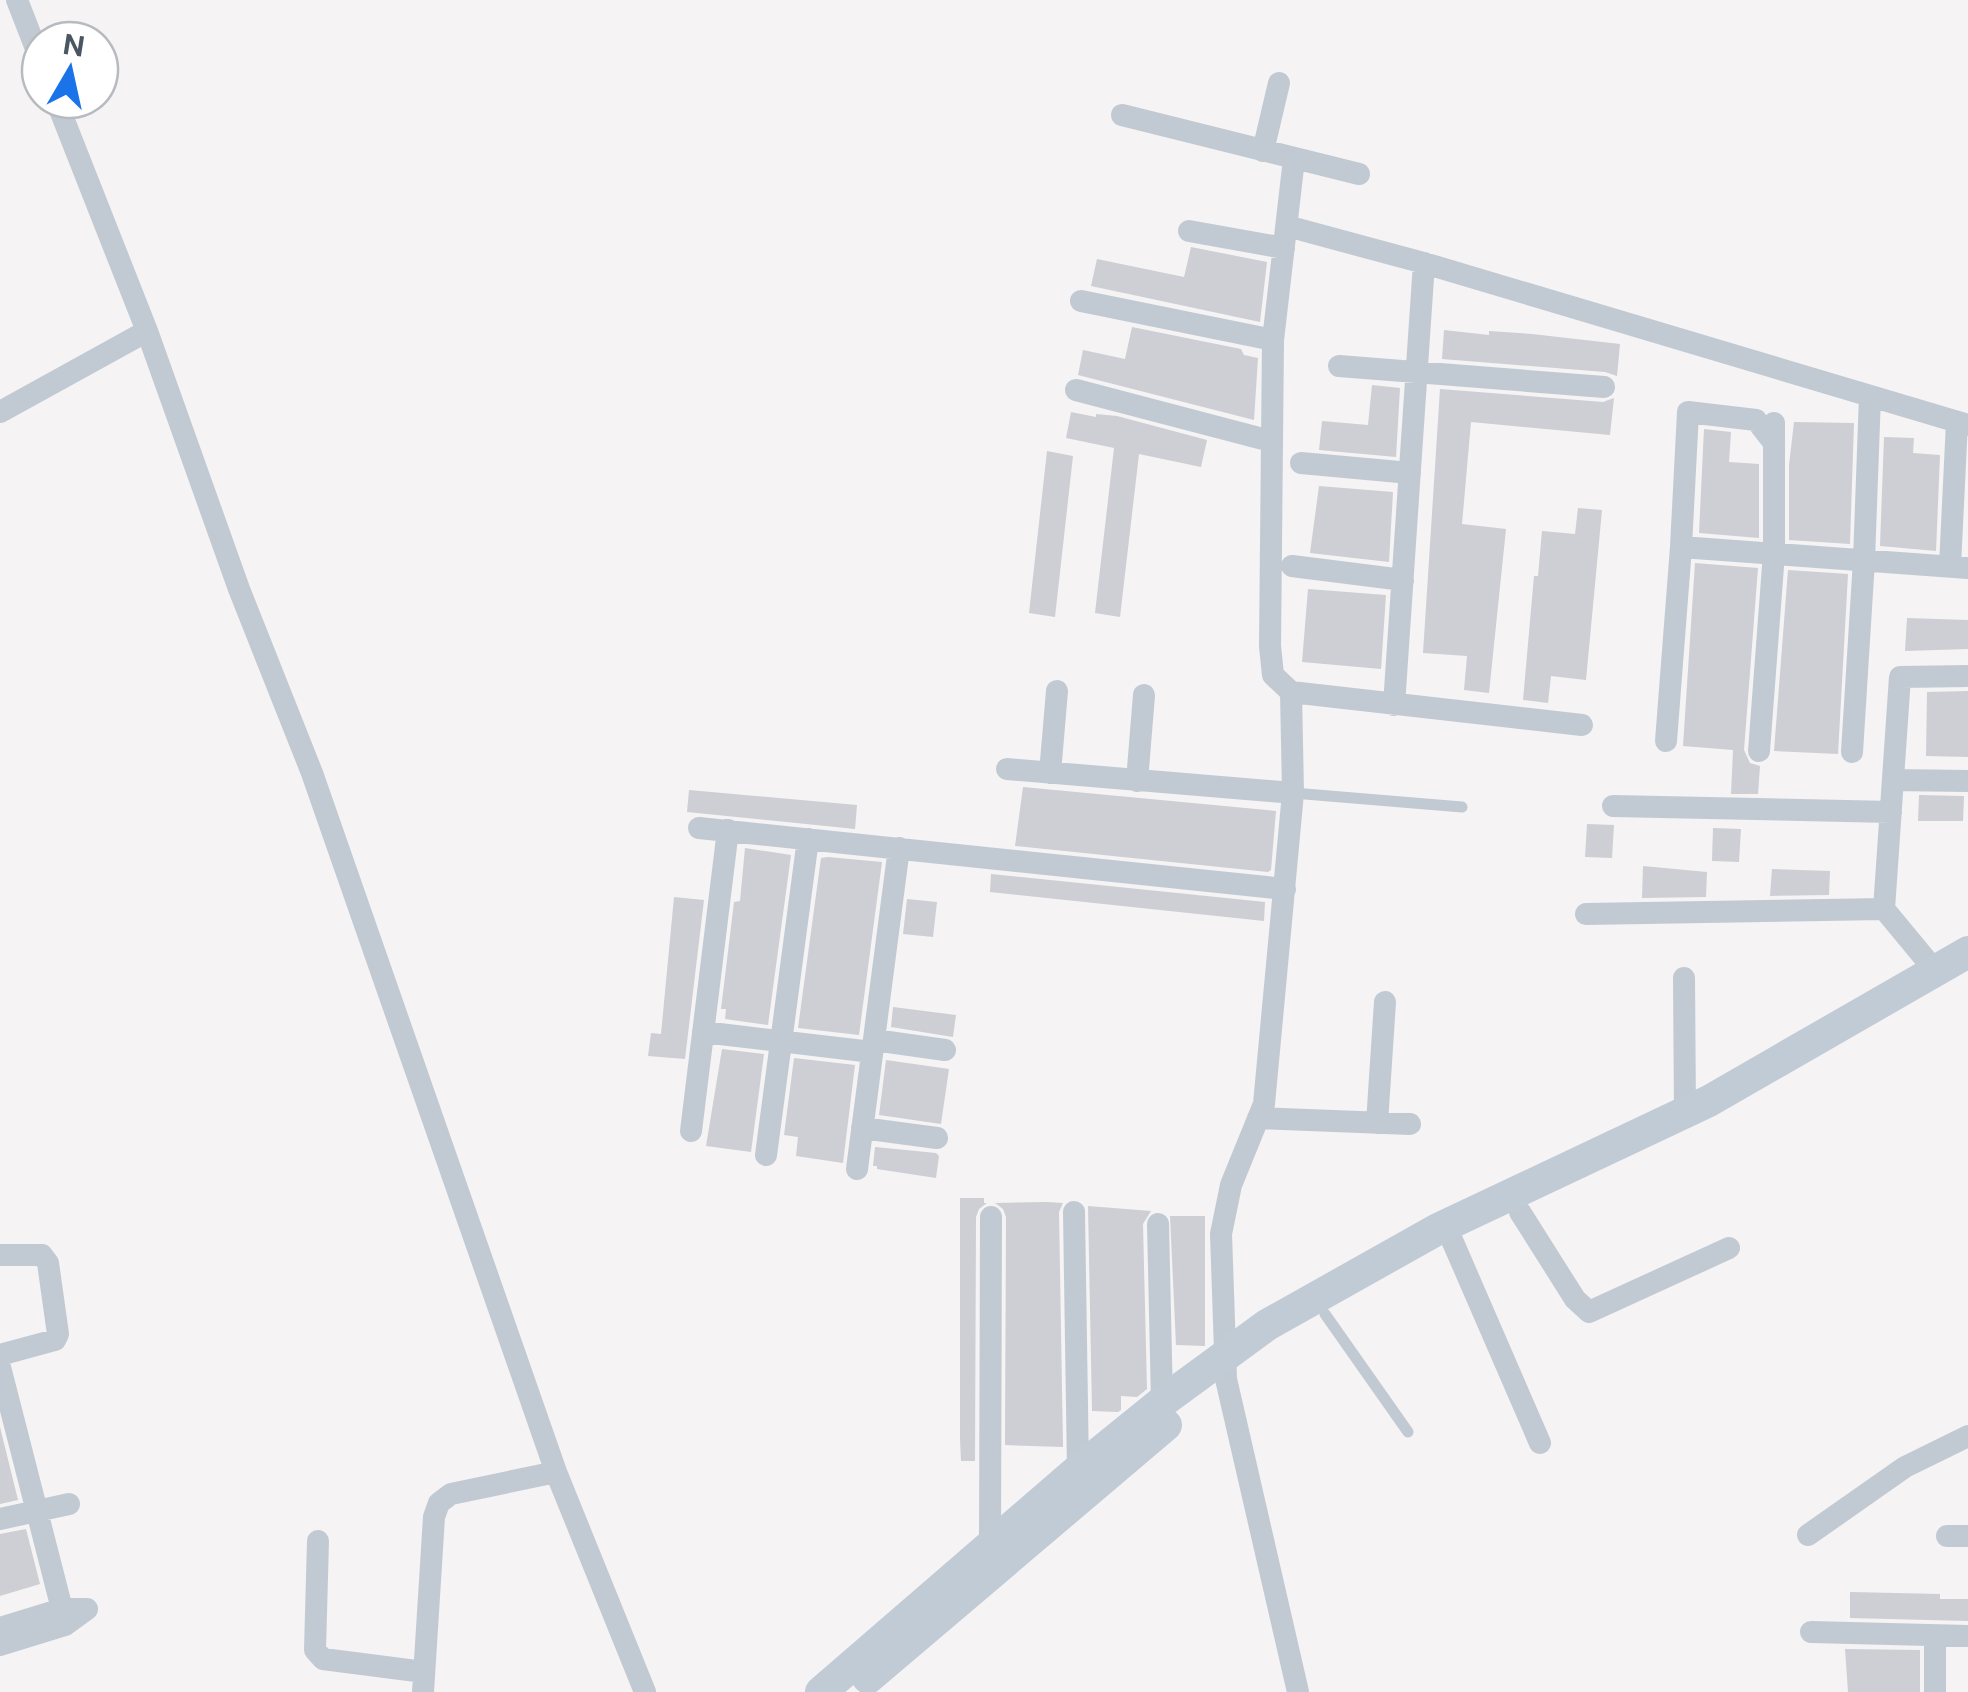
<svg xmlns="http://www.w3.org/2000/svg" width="1968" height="1692" font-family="'Public Sans',sans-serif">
	<rect width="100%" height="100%" fill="#f5f3f3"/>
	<path fill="#cdcfd5" d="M1191 247 1267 262 1260 322 1091 286 1097 259 1184 277Z
		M1132 327 1241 349 1244 355 1258 358 1254 420 1078 375 1083 350 1125 359Z
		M1444 330 1489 335V331L1532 334 1620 344 1617 376 1605 372 1442 359Z
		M1372 385 1400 388 1396 457 1319 450 1322 421 1368 425Z
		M1440 389 1603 402 1614 398 1610 435 1471 422 1462 524 1506 529 1489 693 1464 690 1467 656 1423 653Z
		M1071 412 1096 417V414L1117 416 1207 440 1201 467 1139 454 1120 617 1095 613 1114 448 1066 438Z
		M1794 422 1854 423 1850 544 1789 540V465Z
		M1704 429 1731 432 1729 462 1759 464V538L1699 533Z
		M1884 437 1914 438 1913 453 1940 455 1936 551 1880 546Z
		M1047 451 1073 456 1055 617 1029 613Z
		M1319 486 1393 492 1389 562 1310 553Z
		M1578 508 1602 510 1586 680 1551 676 1548 703 1523 700 1534 576H1538L1542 531 1575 534Z
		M1695 563 1758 568 1744 750 1750 763 1760 766 1758 794H1731L1733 750 1683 746Z
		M1788 570 1848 574 1838 754 1774 751Z
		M1308 589 1386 595 1381 669 1302 662Z
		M1907 618 1968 620V649L1905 651Z
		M1968 691V757L1926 756 1927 692Z
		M1023 787 1276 811 1271 870 1268 872 1015 846Z
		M689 790 857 805 855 829 687 812Z
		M1919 795 1964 796 1963 821H1918Z
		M1587 824 1614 825 1612 858 1585 857Z
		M1713 828 1741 829 1739 862 1712 861Z
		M745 848 791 855 768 1025 725 1019 726 1009H721L734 902 740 901Z
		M828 857 882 862 859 1035 798 1028 821 858Z
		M1643 866 1707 872 1706 897 1642 898Z
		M1772 869 1830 871 1829 895 1770 896Z
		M991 874 1265 902 1264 921 990 892Z
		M674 897 704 900 685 1059 648 1056 651 1033 661 1034Z
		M907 899 937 902 933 937 903 934Z
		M893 1007 956 1015 953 1037 891 1027Z
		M722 1049 764 1054 751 1152 706 1146Z
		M794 1058 855 1065 843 1163 796 1156 798 1137 784 1135Z
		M886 1060 949 1069 941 1124 879 1115Z
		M875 1147 936 1153 939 1156 936 1178 877 1169V1166H873Z
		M960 1198H984V1203H987L979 1209 976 1217 975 1461H961L960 1439Z
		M1047 1202 1063 1203 1059 1212 1063 1447 1005 1445 1006 1217 1003 1209 995 1203Z
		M1088 1206 1151 1211 1143 1224 1147 1389 1137 1397 1121 1396V1410L1118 1412 1092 1411Z
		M1170 1216H1205V1346L1176 1345Z
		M0 1427 18 1500 0 1504Z
		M26 1529 40 1584 0 1596V1534Z
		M1850 1592 1940 1594V1599H1968V1621L1850 1618Z
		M1845 1649 1920 1650V1692H1848Z"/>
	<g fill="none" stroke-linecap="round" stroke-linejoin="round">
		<path stroke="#c1cad2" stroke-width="11" d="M1293 793 1462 807
			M1325 1314 1408 1432"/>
		<path stroke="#c1cad2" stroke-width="22" d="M17 0 40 59
			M56 100 147 331 239 589 312 773 556 1472 645 1692
			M1122 115 1359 174
			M1263 151 1279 83
			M1294 159 1273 340 1270 646 1273 675 1291 692 1582 725
			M1287 226 1424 263 1968 425
			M1189 231 1284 248
			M1081 301 1273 340
			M1339 366 1604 387
			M1076 390 1271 441
			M0 412 147 331
			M1301 463 1410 473
			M1681 547 1688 412 1756 420 1774 443
			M1292 566 1403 580
			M1950 566 1957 422
			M1291 692 1293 793 1264 1104 1231 1185 1221 1234 1226 1379 1298 1692
			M1394 705 1424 263
			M1666 741 1681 547 1968 568
			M1759 751 1774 553V423
			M1852 752 1864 560 1870 396
			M1007 769 1293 793
			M1050 773 1057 691
			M1893 780 1968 781
			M1137 781 1144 695
			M1613 806 1891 812
			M699 828 1285 889
			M1586 914 1884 909
			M1937 973 1884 909 1900 677 1968 676
			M1684 978 1685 1113
			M703 1032 872 1052
			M874 1040 945 1050
			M1258 1118 1410 1124
			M1377 1123 1385 1002
			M862 1128 937 1138
			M691 1131 728 830
			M766 1155 808 839
			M857 1169 899 848
			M1074 1212 1078 1470
			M1520 1212 1575 1299 1589 1312 1729 1248
			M991 1217 990 1539 1001 1550
			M1158 1224 1162 1402
			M1452 1240 1540 1443
			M0 1255H42L48 1263 58 1334 55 1340 0 1355
			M0 1367 62 1609
			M0 1519 69 1504
			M1808 1535 1905 1467 1968 1436
			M1947 1536H1968
			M318 1541 315 1650 323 1659 424 1672
			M0 1628 62 1609H87L65 1625 0 1645
			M1811 1632 1968 1636
			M423 1692 434 1517 439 1503 451 1494 556 1472
			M1935 1692V1637"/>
		<path stroke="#c1cbd6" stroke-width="32" d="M868 1678 1166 1425
			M821 1692 1078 1470 1162 1402 1267 1325 1438 1229 1709 1101 1968 952"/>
	</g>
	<g transform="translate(70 70) rotate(9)"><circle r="48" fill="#ffffff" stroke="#b7bbc0" stroke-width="2.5"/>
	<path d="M0-8L18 38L0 25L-18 38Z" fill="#1a73e8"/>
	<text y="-15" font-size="28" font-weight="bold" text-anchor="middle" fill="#4a5661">N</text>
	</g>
</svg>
